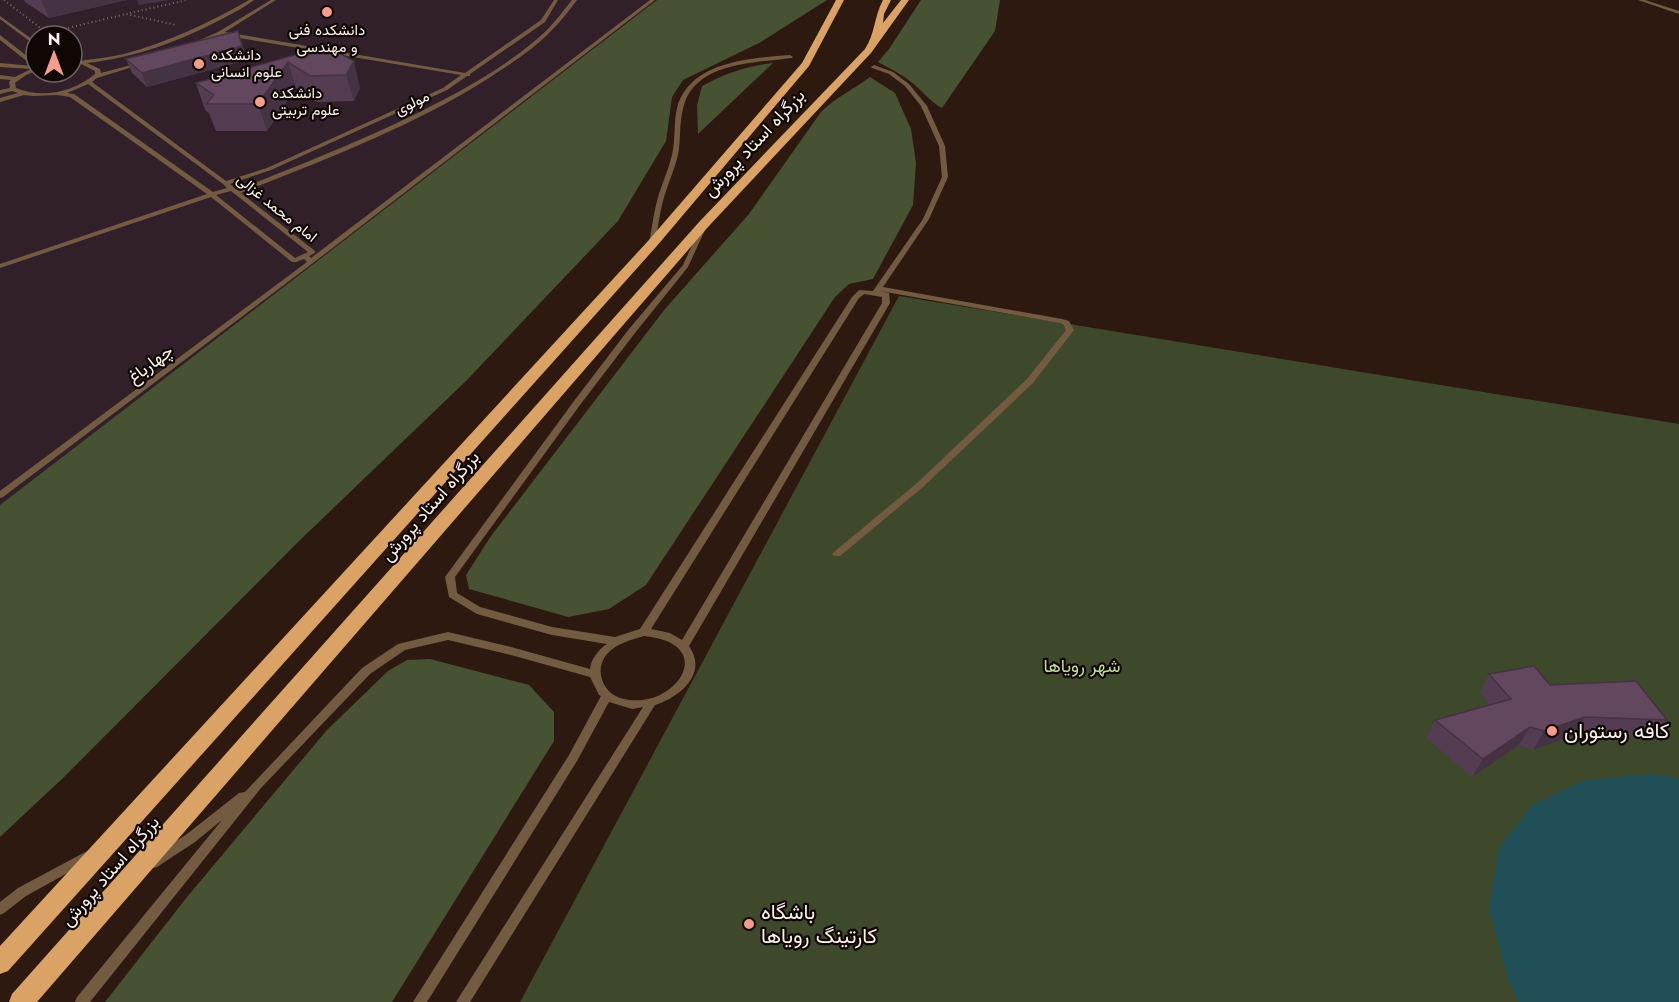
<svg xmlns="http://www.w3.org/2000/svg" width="1679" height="1002" font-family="Jost,Vazirmatn,sans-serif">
	<rect width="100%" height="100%" fill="#2d190f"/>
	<path fill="#31202a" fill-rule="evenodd" d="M0 0H657L0 505ZM36 36H72V72H36Z"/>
	<path fill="#3e482b" d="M899 296 1679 424V1002H520Z"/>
	<path fill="#465231" d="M657 0H827L761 42 683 80 672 97 666 141 618 221 467 380 298 542 64 777 0 837V505Z
		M921 0H1000L995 31 942 108C931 102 925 94 916 86 905 76 891 69 878 62L889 49Z
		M773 63 698 134 697 105 702 86C726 73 746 66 773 63Z
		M870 77 895 93 911 129 916 163 913 205 873 279 849 284 835 297 646 585 609 609 568 617 469 589 466 575 491 536 665 309 749 214 821 112C836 97 853 90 870 77Z
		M430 659 529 685 554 712V741L392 1002H105L187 897 327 730 388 671 407 660Z"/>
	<path fill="#204f58" d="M1653 774 1679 779V1002H1519L1509 983 1489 908 1499 848 1532 805 1585 780Z"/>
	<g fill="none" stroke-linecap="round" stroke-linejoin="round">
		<path stroke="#7c6c63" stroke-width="2" stroke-dasharray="1 3" stroke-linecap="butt" d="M4 0 47 33 126 14 176 25
			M130 13 187 0"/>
		<path fill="#735b41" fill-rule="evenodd" d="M249 0H254C245 7 233 13 222 19 180 41 134 58 87 63L100 69 101 73 142 62V64L97 78 92 82 226 181 267 168 443 88 461 75 221 35 198 44 193 43 218 32 271 0H276L225 32 465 73 541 20 554 0H558L545 22 470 74V76H467L447 90 271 170 230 184 237 190C307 162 377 135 443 100 479 81 516 59 546 31 555 22 564 10 572 0H577C569 11 560 22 551 31 533 50 510 64 489 78 412 127 326 159 241 193L315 251V253L309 256 311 258 650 0H655L313 263 3 497 0 498V491L307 262 304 259 296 262H292L211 197 0 268V264L207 194 70 97 57 95 33 96 24 95 0 102V98L18 93 12 91 0 94V90L10 88 9 82 11 80 0 79V75L15 77 31 69 0 67V63L33 66 0 40V35L36 63V71L26 75 15 83 16 88C42 99 74 92 95 74V71L81 64H73V62C90 59 107 58 124 54 168 42 209 23 249 0ZM88 84 223 184 227 188 213 192 74 94 67 93ZM231 191 308 252 295 258 216 195Z
			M1638 0H1645L1679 11V14Z
			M0 16 36 42V46L0 19Z
			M790 55 793 57 792 58C755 63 693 62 683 109 679 124 681 140 678 155 675 168 669 181 665 194 660 210 658 227 655 244L652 246 650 245 649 244C652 227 654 210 659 194 663 181 669 168 672 155 676 138 673 121 678 104 693 61 752 58 790 55Z
			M874 65 893 72 909 84 927 106 945 146 948 177 929 219 883 287 1062 319 1069 321 1074 330 1033 383 923 487 840 556H834L832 554 834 552 917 483 1027 379 1066 330 1063 324 1060 323 880 291 889 293 890 303 689 646C708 673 681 697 655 705L470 1002H456L643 707 632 709 609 702 577 761 427 1002H413L569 755 601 696 599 695 590 677 511 655 448 640 405 650 370 674 261 788 90 1002H75L77 997 222 820 195 842 157 867 153 868 149 867 147 863 149 859 187 834 239 793 245 792 362 668 398 644 448 632 511 647 590 669C591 659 599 649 607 644L552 635 477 614 449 597 445 577 574 401 629 329 683 265 699 230 702 228 705 230 688 267 635 333 580 405 455 577 457 593 480 607 552 627 615 637 640 629 852 297 859 290 873 291 923 219 942 177 939 146 921 106 905 86 889 74 872 68 871 67ZM864 294 882 297V303L682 640 670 633 651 629 859 298ZM644 636C723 644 672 714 620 698 602 692 594 669 607 654 617 643 631 640 644 636Z
			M89 850 93 851 95 855 93 859 26 896 4 913 0 915V902L18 888Z"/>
		<path fill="#daa264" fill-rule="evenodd" d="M836 0H844L809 66 656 247 8 971 0 974V946L648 241 802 63Z
			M883 0H891L884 14 883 23 901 0H909L871 53 708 227 37 1002H9L12 994 700 221 865 49C875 34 874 17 883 0Z"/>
	</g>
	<path fill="#543d52" d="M24 0H127L49 18 25 2Z
		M238 31 247 60 147 87 132 73 126 59Z
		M326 46 360 88 354 101 317 102 296 88 267 131H216L209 113 205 110 196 83Z
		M1489 674 1550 685 1667 720 1654 738 1574 735 1533 750 1519 745 1472 777 1426 738 1435 720 1490 705 1480 693Z"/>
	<path fill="#453242" d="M41 0H127L49 18Z
		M137 0H170L139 5Z
		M238 31 247 60 147 87 142 73Z
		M354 61 360 88 354 101 346 75Z
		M288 62 296 88 267 131 258 104Z
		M1585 717 1574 735 1533 750 1544 731Z
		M1530 727 1519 745 1472 777 1483 759Z"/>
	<path fill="#62475f" stroke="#453242" stroke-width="1.5" d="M238 31 242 46 142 73 126 59Z
		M326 46 354 61 346 75 310 76 288 62 258 104H206L214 95 196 83Z
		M1534 666 1550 685 1636 681 1667 720 1585 717 1544 731 1530 727 1483 759 1435 720 1511 699 1489 674Z"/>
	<g fill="#f49d8b" stroke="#0f0704" stroke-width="2">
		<circle cx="327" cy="12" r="6"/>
		<circle cx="199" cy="64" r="6"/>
		<circle cx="260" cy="102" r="6"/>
		<circle cx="1552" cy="731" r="6"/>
		<circle cx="749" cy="924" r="6"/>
	</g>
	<g text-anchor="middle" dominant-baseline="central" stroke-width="4.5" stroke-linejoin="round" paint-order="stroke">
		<g font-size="15" fill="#fdf1ec" stroke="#0f0704" text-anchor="start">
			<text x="327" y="30" text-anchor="middle">دانشکده فنی<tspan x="327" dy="17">و مهندسی</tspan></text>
			<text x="211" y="55">دانشکده<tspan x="211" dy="17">علوم انسانی</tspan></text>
			<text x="272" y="93">دانشکده<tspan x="272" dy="17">علوم تربیتی</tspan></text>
		</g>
		<g font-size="15" fill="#fdf1ec" stroke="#0f0704">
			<text transform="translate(412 103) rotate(-26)">مولوی</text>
			<text transform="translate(277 208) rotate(39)">امام محمد غزالی</text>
		</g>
		<g font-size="18" fill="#fdf1ec" stroke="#0f0704">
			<text transform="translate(754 143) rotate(-47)">بزرگراه استاد پرورش</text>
			<text transform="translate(150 364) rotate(-37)">چهارباغ</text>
			<text transform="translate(430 506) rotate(-49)">بزرگراه استاد پرورش</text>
			<text transform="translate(110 871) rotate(-49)">بزرگراه استاد پرورش</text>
		</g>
		<g font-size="18" fill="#c4da9f" stroke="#0f0704">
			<text x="1082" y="666">شهر رویاها</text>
		</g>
		<g font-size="21" fill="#fdf1ec" stroke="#0f0704" text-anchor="start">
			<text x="1564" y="731">کافه رستوران</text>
			<text x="761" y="912">باشگاه<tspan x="761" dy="24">کارتینگ رویاها</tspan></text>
		</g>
	</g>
	<g transform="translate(54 54)"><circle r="28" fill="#0f0704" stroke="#6e6561" stroke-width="1.5"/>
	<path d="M0-4.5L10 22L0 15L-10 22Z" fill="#f49d8b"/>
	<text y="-9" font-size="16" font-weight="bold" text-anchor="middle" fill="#fdf1ec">N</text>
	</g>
</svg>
